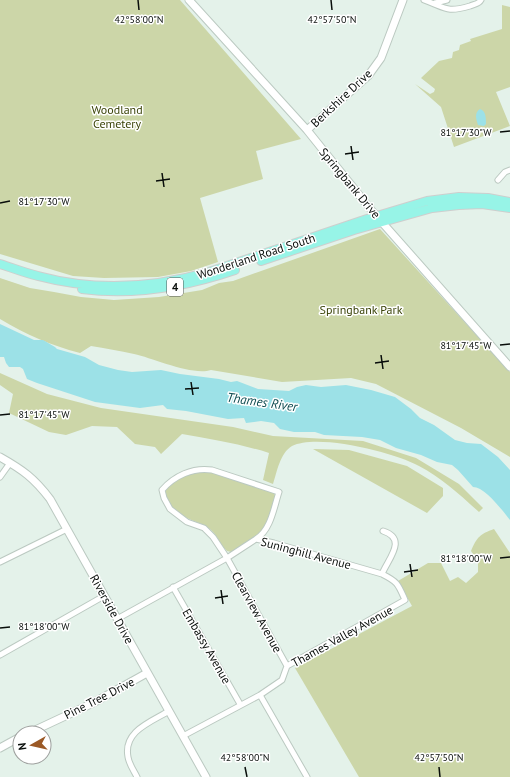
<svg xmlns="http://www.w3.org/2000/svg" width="510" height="777" font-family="'PT Sans',sans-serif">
	<rect width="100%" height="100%" fill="#e4f2ea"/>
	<path fill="#ccd6a8" d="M0 0H180L301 139 256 151 263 179 200 198 218 262 191 271 158 277 104 278 73 276 0 254Z
		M502 5 510 7V87L496 92 510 126 454 147 441 107 415 84 430 94 434 92 435 89 421 78 439 61 452 58 453 52 459 50 460 45 471 41 470 39 502 29Z
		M380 229 510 372V457L461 428 376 384 351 378 282 382 211 370C192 376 153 358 134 354 120 351 105 348 91 346L80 353C50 345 27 335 0 319V278L30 288 54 292 81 297 114 300 159 297 202 290 219 283 233 281Z
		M0 373 47 394 101 408 233 427 273 436 363 441 416 458 459 484 483 508 479 512C460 495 442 478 419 466 394 452 317 433 292 446 280 453 277 472 273 484L263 480 269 453C241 444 211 439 182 434L161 454 155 447 135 444 117 427 92 426 66 435 49 432 9 413 13 394 0 385Z
		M313 449 349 450 407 466 443 488V496L427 513Z
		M197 471H207L274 493 275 495C271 508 269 526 258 535 250 542 240 546 231 552L227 551C220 545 218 536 211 530 202 522 189 521 180 514 174 510 162 498 166 489 169 482 190 474 197 471Z
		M494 529 510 553V777H359L295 668 412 606 398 581 428 563H441L450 581 458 577 466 583 478 572V561L471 551C477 537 480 534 494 529Z"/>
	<path fill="#9ce1e7" d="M480 109C486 111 486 118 486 124L484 126 478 125C476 119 474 113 480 109Z
		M0 324 34 340H43L55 347 57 349 85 357 99 365 118 370 132 372 161 370 180 374 219 379 231 382 237 381 258 389 289 391 297 387 306 385 321 387 346 385 371 390 395 397 411 409 420 418 434 425 455 440 467 443 481 444 498 457 510 470V520C502 510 485 487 473 487L458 470 452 465 437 462 421 455 396 448 380 440 362 437 324 435 315 432H294L280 429 274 423 261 421 246 423 244 418 228 419 186 411 167 409 163 405 140 408 95 402 37 383 27 379 23 369 20 367H9L6 363 4 357H0Z"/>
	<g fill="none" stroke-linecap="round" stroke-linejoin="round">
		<defs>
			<path id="street" d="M424 0C446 8 446 13 470 6 475 4 479 4 481 0
				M435 3 447 0
				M498 180 505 172 510 170
				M0 477 10 463
				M256 539C271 530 274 507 279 492L212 470C193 467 174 476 162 490L164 498 170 509 187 522 204 528 213 537 227 558 287 666
				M0 562 67 529
				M382 574C388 559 408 539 383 531
				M173 587 240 704
				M117 619 227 558 256 539 274 543 382 574C398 582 398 584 405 600L287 666 282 680 260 695 183 736
				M0 655 104 596
				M260 695 307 777
				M137 777C134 771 129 764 128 757 123 731 151 722 169 711"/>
			<path id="secondary" d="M189 0 307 130 372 211 510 367
				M307 130 368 76 381 58 403 0
				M0 457C23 470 34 478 50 499L206 777
				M29 733 93 703 147 673
				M0 748 20 737"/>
			<path id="primary" d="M261 261 354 230 432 208 459 205 482 204 510 208
				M0 264C13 268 25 273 38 276 94 291 153 288 209 272L367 219 427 201 459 197 488 198 510 202
				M82 289C135 296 185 287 235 270"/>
		</defs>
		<use href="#street" stroke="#bbc9c1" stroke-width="7"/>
		<use href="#secondary" stroke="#bbc9c1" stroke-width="9"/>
		<use href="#primary" stroke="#cecfce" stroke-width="10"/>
		<use href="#street" stroke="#fff" stroke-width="5"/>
		<use href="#secondary" stroke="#fff" stroke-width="7"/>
		<use href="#primary" stroke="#97f4e7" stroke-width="8"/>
	</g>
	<path fill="none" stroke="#090e0b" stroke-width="1.5" d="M138 0 139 10M331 0 332 10M500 132 510 131M351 146 353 160M345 154 359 152M162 173 164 187M156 181 170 179M0 203 10 201M500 345 510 344M381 355 383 369M375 363 389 361M191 382 193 395M185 389 199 388M0 415 10 414M500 558 510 557M410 564 412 577M404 572 418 570M221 590 223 604M215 598 228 596M0 628 10 627M245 767 247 777M439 767 440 777"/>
	<g text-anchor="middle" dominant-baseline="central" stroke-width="3" stroke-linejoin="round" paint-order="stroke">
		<rect fill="#fff" stroke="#535654" stroke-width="1" x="167" y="278" width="16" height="18" rx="3"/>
		<g font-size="11" font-weight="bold" fill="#090e0b">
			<text x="175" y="287">4</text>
		</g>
		<g font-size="12" fill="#090e0b" stroke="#fff">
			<text transform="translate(341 98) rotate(-43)">Berkshire Drive</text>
			<text transform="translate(350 183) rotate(50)">Springbank Drive</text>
			<text transform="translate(256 256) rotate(-18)">Wonderland Road South</text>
			<text transform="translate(306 553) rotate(15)">Suninghill Avenue</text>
			<text transform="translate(112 609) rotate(61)">Riverside Drive</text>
			<text transform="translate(257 612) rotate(61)">Clearview Avenue</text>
			<text transform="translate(342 636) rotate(-29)">Thames Valley Avenue</text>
			<text transform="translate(207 646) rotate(60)">Embassy Avenue</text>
			<text transform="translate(99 698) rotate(-27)">Pine Tree Drive</text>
		</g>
		<g font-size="12" fill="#394206" stroke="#fff">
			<text x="117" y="109">Woodland<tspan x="117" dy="14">Cemetery</tspan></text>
			<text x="361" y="309">Springbank Park</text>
		</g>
		<g font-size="13" font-style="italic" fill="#0f4c51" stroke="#fff">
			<text transform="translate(262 402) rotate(8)">Thames River</text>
		</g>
	</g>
	<g font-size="10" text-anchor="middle" fill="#090e0b" stroke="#fff" stroke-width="3" stroke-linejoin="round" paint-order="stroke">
		<text x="139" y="23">42°58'00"N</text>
		<text x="332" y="23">42°57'50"N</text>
		<text x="466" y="136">81°17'30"W</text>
		<text x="44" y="205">81°17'30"W</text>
		<text x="466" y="349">81°17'45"W</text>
		<text x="44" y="418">81°17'45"W</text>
		<text x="466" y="562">81°18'00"W</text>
		<text x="44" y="630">81°18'00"W</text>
		<text x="245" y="761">42°58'00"N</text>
		<text x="439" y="761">42°57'50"N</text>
	</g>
	<g transform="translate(32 745) rotate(262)"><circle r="19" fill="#ffffff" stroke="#9d9f9d"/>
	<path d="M0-3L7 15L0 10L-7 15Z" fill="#9b5926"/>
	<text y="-6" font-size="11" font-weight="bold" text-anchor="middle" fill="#090e0b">N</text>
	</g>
</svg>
